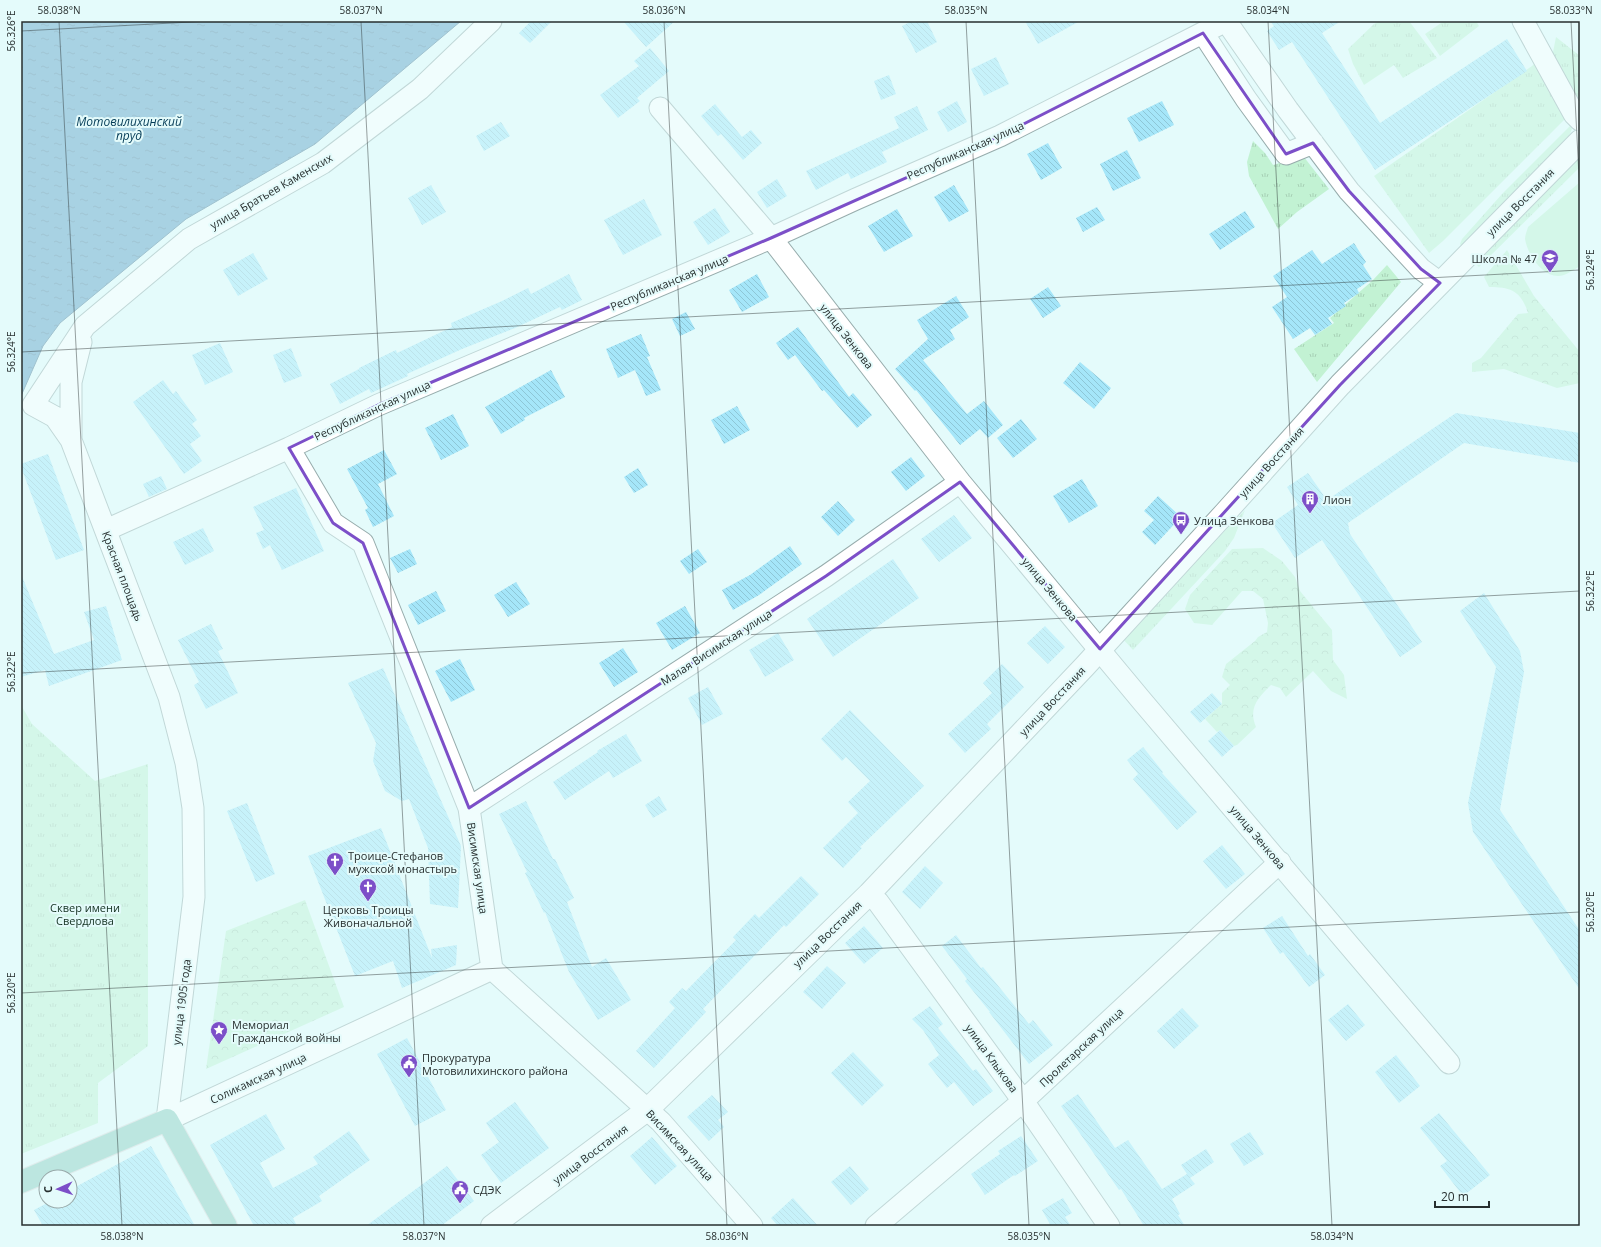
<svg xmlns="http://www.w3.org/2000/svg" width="1601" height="1247" font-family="'Open Sans',sans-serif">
	<defs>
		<pattern id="grass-tufts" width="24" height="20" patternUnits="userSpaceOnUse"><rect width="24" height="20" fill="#c2f2d3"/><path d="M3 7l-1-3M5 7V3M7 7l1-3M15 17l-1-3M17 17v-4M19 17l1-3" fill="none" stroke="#a7d0b5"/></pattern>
		<pattern id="forest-crowns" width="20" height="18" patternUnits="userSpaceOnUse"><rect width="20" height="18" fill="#c2f2d3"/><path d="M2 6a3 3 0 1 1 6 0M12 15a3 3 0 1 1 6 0" fill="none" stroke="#a7d0b5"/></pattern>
		<pattern id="water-ripples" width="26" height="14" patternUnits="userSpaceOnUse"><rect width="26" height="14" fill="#5f9fc6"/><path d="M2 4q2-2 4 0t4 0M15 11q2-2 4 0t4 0" fill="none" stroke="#4e82a1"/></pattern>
		<pattern id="building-back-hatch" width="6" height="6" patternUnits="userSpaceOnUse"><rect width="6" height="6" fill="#a5e6f9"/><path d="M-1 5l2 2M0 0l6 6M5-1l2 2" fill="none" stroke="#8ec6d6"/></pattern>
	</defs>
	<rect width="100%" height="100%" fill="#e4fbfb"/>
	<path fill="url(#grass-tufts)" d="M1380 21H1409L1437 58 1403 78 1394 65 1364 85 1353 64 1348 49 1374 24Z
		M1444 21H1476L1479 26 1440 56 1425 34Z
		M1556 37 1580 56V95L1575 99 1551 62Z
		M1537 61 1565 119 1443 241 1429 253 1374 176 1532 66Z
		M1570 126 1572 129 1568 138 1462 247 1460 244 1462 239 1502 194Z
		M1253 141 1265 153 1273 165 1277 164 1300 152 1329 189 1297 212 1278 229 1249 176 1247 162Z
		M1580 154V167L1479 267 1476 264Z
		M1387 265 1401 282 1317 382 1294 349 1334 323 1330 318 1373 280Z
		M1245 510 1234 538 1225 551 1133 650 1121 637Z
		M21 705 32 724 95 781 148 764V1046L98 1083V1123L21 1154Z"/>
	<path fill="url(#forest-crowns)" d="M1507 250 1534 296 1580 352V383L1557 388 1504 369 1472 372V363L1481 358 1518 314 1528 313C1521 291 1511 287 1489 287L1484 277Z
		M1263 548 1282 561 1295 577 1300 591 1332 630 1333 660 1344 675 1347 699 1331 691 1313 671 1286 697 1280 688 1271 685C1258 698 1248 708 1256 727L1237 745 1234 746 1220 730 1217 732 1205 719 1222 704V693L1230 685 1222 677 1226 664 1255 641 1258 637 1267 632 1268 623 1263 599 1253 591H1242L1212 625 1194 623 1185 609 1190 595 1232 549Z
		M305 900 344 1007 206 1069 226 931Z"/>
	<path fill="#c2f2d3" d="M1580 182V266C1575 269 1569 273 1564 275 1545 282 1527 254 1525 239 1525 235 1527 231 1528 227Z"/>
	<path fill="url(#water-ripples)" stroke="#4e7d99" d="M21 21H461L315 144 186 219 60 323 43 346 21 396Z"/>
	<path fill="url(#building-back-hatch)" d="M531 21H552L530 43 519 33Z
		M623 21H675L646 47Z
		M912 21H927L937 42 916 53 902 26Z
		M1025 21H1080L1038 44Z
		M1270 21H1341L1322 33 1380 123 1507 39 1527 71 1375 170 1292 42 1279 50 1267 31 1274 26Z
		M650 48 669 71 637 98 640 101 618 118 600 95 639 66 634 61Z
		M996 57 1009 84 984 96 971 69Z
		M889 75 896 94 881 100 874 81Z
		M957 101 967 122 948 132 937 112Z
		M1162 101 1174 125 1139 142 1127 118Z
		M715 104 742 137 751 130 762 143 743 160 721 134 718 136 701 116Z
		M917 106 928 130 882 152 887 162 851 179 848 173 816 190 806 171 899 128 894 117Z
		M501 122 510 136 484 151 476 136Z
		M1048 143 1062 168 1041 180 1027 154Z
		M1127 150 1141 178 1113 191 1100 164Z
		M777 179 787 196 767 208 757 192Z
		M431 185 446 212 422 225 408 198Z
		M954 185 969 211 949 222 934 197Z
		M644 199 662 235 623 255 604 220Z
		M1097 207 1105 220 1083 232 1076 218Z
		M715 208 730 232 708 245 693 222Z
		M897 209 913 236 884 252 868 226Z
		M1245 211 1255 227 1220 250 1209 234Z
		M1354 243 1366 262 1363 265 1372 279 1357 289 1359 293 1344 303 1346 306 1328 318 1332 324 1315 335 1310 328 1293 339 1272 307 1287 297 1273 276 1312 250 1322 264Z
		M253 253 268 279 238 296 223 270Z
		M569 274 582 300 562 310 560 307 515 328 462 349 407 374 408 376 371 393 369 389 340 404 330 384 359 369V368L396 350 397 353 452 327 451 323 502 301 528 288 531 294Z
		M757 274 769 297 742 312 729 290Z
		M1048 287 1061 306 1043 318 1030 299Z
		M956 296 969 317 950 330 955 339 923 360 967 414 984 401 1003 425 988 438 980 429 960 445 916 390 915 391 895 369 928 339 917 320Z
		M686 312 695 329 680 336 672 319Z
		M798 327 849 397 853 393 872 415 857 428 824 390 822 391 795 355 788 360 776 343Z
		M641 334 650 356 647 357 661 390 646 396 635 370 618 378 606 349Z
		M220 343 233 372 205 385 192 355Z
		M291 348 302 376 284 383 273 355Z
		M1080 362 1111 388 1094 409 1063 383Z
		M551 370 565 397 524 418 525 420 501 434 485 407Z
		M163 380 173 394 176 391 197 420 192 424 201 436 190 444 202 461 184 474 133 402Z
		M737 406 750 430 724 444 711 420Z
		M1456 413 1580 433V463L1464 443 1348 523 1350 534 1422 642 1400 657 1322 540 1295 558 1272 523 1298 505 1287 487 1308 473 1327 500Z
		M453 414 469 446 441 460 425 428Z
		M1021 419 1037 439 1013 458 997 438Z
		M384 450 397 474 378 484 394 516 373 527 365 510 368 508 347 469Z
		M48 454 84 550 56 560 21 467V464Z
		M911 457 925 476 906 491 891 472Z
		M638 468 648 485 634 493 624 477Z
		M161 476 167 489 149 497 143 484Z
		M1082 479 1098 506 1069 523 1053 496Z
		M296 488 324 551 282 570 270 545 263 549 256 533 264 530 253 507Z
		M1158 496 1181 517 1155 545 1142 532 1154 520 1144 511Z
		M838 501 855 520 838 536 821 517Z
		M954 515 972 538 939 562 921 539Z
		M203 528 214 551 185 565 173 542Z
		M790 546 802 564 759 595 733 610 722 590 750 575Z
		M410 549 417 564 398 573 390 558Z
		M698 549 707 562 689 574 680 561Z
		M893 559 919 598 833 657 807 619Z
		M21 574 54 654 94 640 84 612 106 606 122 660 49 686 45 670 21 677Z
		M516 582 530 604 508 617 494 595Z
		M436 591 446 611 418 625 408 605Z
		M1484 593 1520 651 1524 672 1500 810 1580 931V990L1473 832 1468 803 1496 667 1460 611Z
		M685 606 700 633 672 650 656 623Z
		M211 624 223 649 218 651 238 693 206 709 194 685 199 682 178 640Z
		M1045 626 1065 647 1048 664 1027 643Z
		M778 633 794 660 765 677 749 650Z
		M623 648 638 672 614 687 599 663Z
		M460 659 475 690 451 702 435 671Z
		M1002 664 1024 687 987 724 991 729 965 753 948 734 992 693 983 683Z
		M383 668 461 846 458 908 430 904 428 848 409 799 402 801 385 791 373 761 376 743 348 683Z
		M708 687 723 714 702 725 688 698Z
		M1212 693 1222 704 1200 723 1190 712Z
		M850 710 924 786 860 847 862 848 843 868 823 848 858 813 848 802 870 781 846 757 842 761 821 739Z
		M1220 730 1234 746 1222 757 1208 741Z
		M626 734 642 761 613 778 609 771 565 800 553 782 598 752 597 751Z
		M1143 747 1163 772 1162 773 1197 812 1177 830 1133 779 1138 774 1127 760Z
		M659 796 667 810 653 818 645 805Z
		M526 801 553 859H555L574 898 567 902 592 967 606 958 631 1000 598 1020 569 972 545 912 544 913 525 873 527 872 499 814Z
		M247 803 275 874 256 882 227 811Z
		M381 828 432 958 431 949 457 945 456 965 402 988 393 961 355 976 308 856Z
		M1222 845 1245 874 1226 889 1203 861Z
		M925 866 943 883 920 909 902 892Z
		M801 876 819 894 786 927 784 925 703 1009 706 1012 654 1068 636 1051 675 1008 669 1002 682 988 686 991 736 940 733 937 755 914 759 918Z
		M1282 916 1308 956 1310 954 1325 975 1309 987 1283 952 1280 954 1263 928Z
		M864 926 883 948 864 964 845 943Z
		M956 935 981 968 983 967 1029 1024 1033 1020 1053 1045 1029 1064 989 1012H990L965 981 967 979 942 946Z
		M827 966 846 983 822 1009 803 992Z
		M1348 1004 1365 1025 1346 1041 1328 1020Z
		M930 1006 943 1024 938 1028 973 1071 976 1069 993 1091 973 1106 954 1082 947 1088 928 1064 939 1055 923 1030 912 1019Z
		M1182 1008 1199 1026 1174 1049 1157 1031Z
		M407 1038 446 1110 415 1126 377 1054Z
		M853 1052 884 1085 862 1106 831 1073Z
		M1396 1055 1420 1086 1399 1103 1375 1072Z
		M1078 1094 1115 1148 1128 1140 1162 1189 1187 1174 1181 1165 1206 1149 1214 1162 1190 1178 1195 1184 1172 1199 1180 1214 1178 1215 1185 1226H1144L1121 1189 1119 1190 1061 1106Z
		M712 1095 728 1112 718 1120 724 1127 709 1141 687 1117Z
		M515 1102 549 1148 501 1183 481 1155 499 1142 486 1123Z
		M1439 1113 1490 1175 1463 1196 1440 1166 1447 1161 1420 1128Z
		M266 1114 285 1149 260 1163 273 1188 318 1164 313 1157 349 1131 370 1160 319 1196 322 1201 293 1218 297 1226H254L210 1145Z
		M1250 1132 1264 1154 1244 1166 1230 1144Z
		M1021 1136 1038 1161 1015 1176 1014 1175 985 1195 971 1174 1000 1154 998 1151Z
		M652 1137 677 1166 655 1185 630 1156Z
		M151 1146 195 1226H43L34 1210 51 1201H70V1190Z
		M447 1166 474 1201 441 1226H366Z
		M850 1166 869 1189 851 1205 831 1182Z
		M793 1198 818 1226H778L771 1218Z
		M1063 1198 1072 1213 1065 1217 1071 1226H1051L1042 1210Z"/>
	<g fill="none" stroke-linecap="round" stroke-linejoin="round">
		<defs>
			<path id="minor" d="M1226 21 1288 110 1349 191 1421 269 1440 283
				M1523 21 1574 114 1580 120
				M1203 33 1246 99 1286 154 1313 143
				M660 108 771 238 960 482 1142 701 1449 1063
				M71 440V382L81 342
				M289 448 333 523 363 543 469 808 492 969 661 1122 752 1226
				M106 530 289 448 378 405 771 238 856 199 1000 136 1226 21
				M469 808 826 576 960 482
				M869 894 878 902 1023 1101 1109 1226
				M167 1120 194 897 193 808 186 763 169 697 71 440 55 417 33 405 85 326 189 239 323 163 420 89 491 21
				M167 1120 492 969
				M876 1226 1023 1101 1280 862"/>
			<path id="tertiary" d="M492 1226 647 1110 869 894 1085 666 1225 513 1340 385 1580 141"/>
			<path id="primary" d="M21 1182 167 1120 226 1226"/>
		</defs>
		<use href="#minor" stroke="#97acac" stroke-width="23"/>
		<use href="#tertiary" stroke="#97acac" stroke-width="24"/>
		<use href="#primary" stroke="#d8dada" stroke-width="24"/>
		<use href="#minor" stroke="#fff" stroke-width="21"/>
		<use href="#tertiary" stroke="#fff" stroke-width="22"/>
		<use href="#primary" stroke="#8dccbf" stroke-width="22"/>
	</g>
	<path d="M0 0H1601V1247H0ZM1203 33 1286 154 1313 143 1349 191 1421 269 1440 283 1340 385 1100 649 960 482 826 576 469 808 363 543 333 523 289 448 378 405 771 238 1000 136Z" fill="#e4fbfb" fill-opacity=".55" fill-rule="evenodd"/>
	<path fill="none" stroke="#7c4fc8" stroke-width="3" stroke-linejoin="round" d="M1203 33 1286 154 1313 143 1349 191 1421 269 1440 283 1340 385 1100 649 960 482 826 576 469 808 363 543 333 523 289 448 378 405 771 238 1000 136Z"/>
	<path fill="none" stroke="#272f2f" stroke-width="1" stroke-opacity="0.45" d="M59 21 122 1226M361 21 424 1226M664 21 727 1226M966 21 1029 1226M1268 21 1332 1226M1571 21 1580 196M21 31 210 21M21 352 1580 270M21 673 1580 591M21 993 1580 912"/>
	<defs>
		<symbol id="school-pin" viewBox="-11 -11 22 30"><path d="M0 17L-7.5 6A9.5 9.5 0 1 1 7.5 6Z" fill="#7c4fc8" stroke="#e4fbfb"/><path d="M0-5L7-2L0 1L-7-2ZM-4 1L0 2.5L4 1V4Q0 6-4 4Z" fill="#fff"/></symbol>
		<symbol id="building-pin" viewBox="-11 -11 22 30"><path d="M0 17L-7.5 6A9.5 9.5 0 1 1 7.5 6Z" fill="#7c4fc8" stroke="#e4fbfb"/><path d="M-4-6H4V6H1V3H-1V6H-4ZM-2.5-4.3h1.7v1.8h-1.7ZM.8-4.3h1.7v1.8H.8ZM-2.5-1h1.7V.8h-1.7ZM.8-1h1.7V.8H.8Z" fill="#fff"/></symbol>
		<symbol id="bus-pin" viewBox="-11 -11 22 30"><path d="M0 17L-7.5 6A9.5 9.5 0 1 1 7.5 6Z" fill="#7c4fc8" stroke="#e4fbfb"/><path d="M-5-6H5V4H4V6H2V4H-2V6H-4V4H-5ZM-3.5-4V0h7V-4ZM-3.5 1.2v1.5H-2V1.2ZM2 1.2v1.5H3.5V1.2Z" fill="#fff"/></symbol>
		<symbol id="church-pin" viewBox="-11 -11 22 30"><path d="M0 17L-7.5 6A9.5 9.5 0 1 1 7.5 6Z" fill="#7c4fc8" stroke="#e4fbfb"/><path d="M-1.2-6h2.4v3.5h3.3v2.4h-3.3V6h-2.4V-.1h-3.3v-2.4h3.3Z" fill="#fff"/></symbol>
		<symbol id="sight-pin" viewBox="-11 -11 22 30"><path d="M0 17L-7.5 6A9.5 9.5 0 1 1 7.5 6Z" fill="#7c4fc8" stroke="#e4fbfb"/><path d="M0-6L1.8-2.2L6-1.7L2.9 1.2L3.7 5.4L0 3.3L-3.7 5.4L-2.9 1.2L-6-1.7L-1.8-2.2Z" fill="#fff"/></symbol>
		<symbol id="civic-pin" viewBox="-11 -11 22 30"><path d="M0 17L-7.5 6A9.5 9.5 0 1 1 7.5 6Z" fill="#7c4fc8" stroke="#e4fbfb"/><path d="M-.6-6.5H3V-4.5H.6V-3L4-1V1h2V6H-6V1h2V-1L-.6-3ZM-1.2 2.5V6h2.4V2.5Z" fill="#fff"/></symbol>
	</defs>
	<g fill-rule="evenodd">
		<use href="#school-pin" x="1540" y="248" width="20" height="27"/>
		<use href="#building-pin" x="1300" y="489" width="20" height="27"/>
		<use href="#bus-pin" x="1171" y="510" width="20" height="27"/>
		<use href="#church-pin" x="325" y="851" width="20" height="27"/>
		<use href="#church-pin" x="358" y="877" width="20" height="27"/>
		<use href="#sight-pin" x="209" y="1020" width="20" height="27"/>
		<use href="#civic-pin" x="399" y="1053" width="20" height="27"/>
		<use href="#civic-pin" x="450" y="1179" width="20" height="27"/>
	</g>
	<g text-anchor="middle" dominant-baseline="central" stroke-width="4" stroke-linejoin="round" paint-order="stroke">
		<g font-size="11" fill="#272f2f" stroke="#e4fbfb">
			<text transform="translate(965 150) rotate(-24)">Республиканская улица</text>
			<text transform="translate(271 191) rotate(-30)">улица Братьев Каменских</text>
			<text transform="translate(1520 202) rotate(-45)">улица Восстания</text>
			<text transform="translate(669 282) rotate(-23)">Республиканская улица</text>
			<text transform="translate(847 336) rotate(52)">улица Зенкова</text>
			<text transform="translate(372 410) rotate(-25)">Республиканская улица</text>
			<text transform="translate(1271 462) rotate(-48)">улица Восстания</text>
			<text transform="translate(123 576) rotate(69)">Красная площадь</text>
			<text transform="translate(1050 589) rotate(50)">улица Зенкова</text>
			<text transform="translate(716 647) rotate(-33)">Малая Висимская улица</text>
			<text transform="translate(1052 701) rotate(-47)">улица Восстания</text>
			<text transform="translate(1258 837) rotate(50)">улица Зенкова</text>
			<text transform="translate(478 868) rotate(82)">Висимская улица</text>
			<text transform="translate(827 934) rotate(-44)">улица Восстания</text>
			<text transform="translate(181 1002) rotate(-83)">улица 1905 года</text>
			<text transform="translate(1081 1047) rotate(-43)">Пролетарская улица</text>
			<text transform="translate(992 1058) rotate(54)">улица Клыкова</text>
			<text transform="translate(258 1078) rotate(-25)">Соликамская улица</text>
			<text transform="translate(680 1145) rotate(47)">Висимская улица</text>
			<text transform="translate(590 1154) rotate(-37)">улица Восстания</text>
		</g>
		<g font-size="11" fill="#272f2f" stroke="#e4fbfb" text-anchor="start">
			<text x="1537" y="258" text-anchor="end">Школа № 47</text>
			<text x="1323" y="499">Лион</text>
			<text x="1194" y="520">Улица Зенкова</text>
			<text x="348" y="855">Троице-Стефанов<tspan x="348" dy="13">мужской монастырь</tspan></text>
			<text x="368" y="909" text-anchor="middle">Церковь Троицы<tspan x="368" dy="13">Живоначальной</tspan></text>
			<text x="232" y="1024">Мемориал<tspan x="232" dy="13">Гражданской войны</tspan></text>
			<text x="422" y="1057">Прокуратура<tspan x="422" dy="13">Мотовилихинского района</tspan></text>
			<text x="473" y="1189">СДЭК</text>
		</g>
		<g font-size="11" fill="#133020" stroke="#e4fbfb">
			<text x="85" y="907">Сквер имени<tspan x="85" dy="13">Свердлова</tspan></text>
		</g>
		<g font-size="12" font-style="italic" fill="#053c57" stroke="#e4fbfb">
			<text x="129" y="121">Мотовилихинский<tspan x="129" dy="14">пруд</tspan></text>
		</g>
	</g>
	<rect width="1601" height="1247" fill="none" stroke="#e4fbfb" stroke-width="44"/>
	<g transform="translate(58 1189) rotate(267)"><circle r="19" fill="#e4fbfb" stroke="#98a9a9"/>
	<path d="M0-3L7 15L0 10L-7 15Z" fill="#7c4fc8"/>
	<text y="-6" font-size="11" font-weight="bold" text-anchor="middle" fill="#272f2f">С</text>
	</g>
	<path d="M1435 1201v6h54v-6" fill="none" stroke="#272f2f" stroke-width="2"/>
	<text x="1441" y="1201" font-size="12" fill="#272f2f" stroke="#e4fbfb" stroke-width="3" paint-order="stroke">20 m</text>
	<rect x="22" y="22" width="1557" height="1203" fill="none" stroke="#272f2f" stroke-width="1.5"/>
	<g font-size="10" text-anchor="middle" fill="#272f2f">
		<text x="59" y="14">58.038°N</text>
		<text x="361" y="14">58.037°N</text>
		<text x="664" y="14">58.036°N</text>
		<text x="966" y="14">58.035°N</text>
		<text x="1268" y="14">58.034°N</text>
		<text x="1571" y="14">58.033°N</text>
		<text transform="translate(11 31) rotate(-90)" y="4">56.326°E</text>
		<text transform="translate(1590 270) rotate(-90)" y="4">56.324°E</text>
		<text transform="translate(11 352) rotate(-90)" y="4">56.324°E</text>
		<text transform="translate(1590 591) rotate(-90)" y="4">56.322°E</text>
		<text transform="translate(11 672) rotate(-90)" y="4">56.322°E</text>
		<text transform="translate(1590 912) rotate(-90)" y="4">56.320°E</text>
		<text transform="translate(11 993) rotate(-90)" y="4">56.320°E</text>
		<text x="122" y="1240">58.038°N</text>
		<text x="424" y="1240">58.037°N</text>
		<text x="727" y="1240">58.036°N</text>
		<text x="1029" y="1240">58.035°N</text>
		<text x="1332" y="1240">58.034°N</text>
	</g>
</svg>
